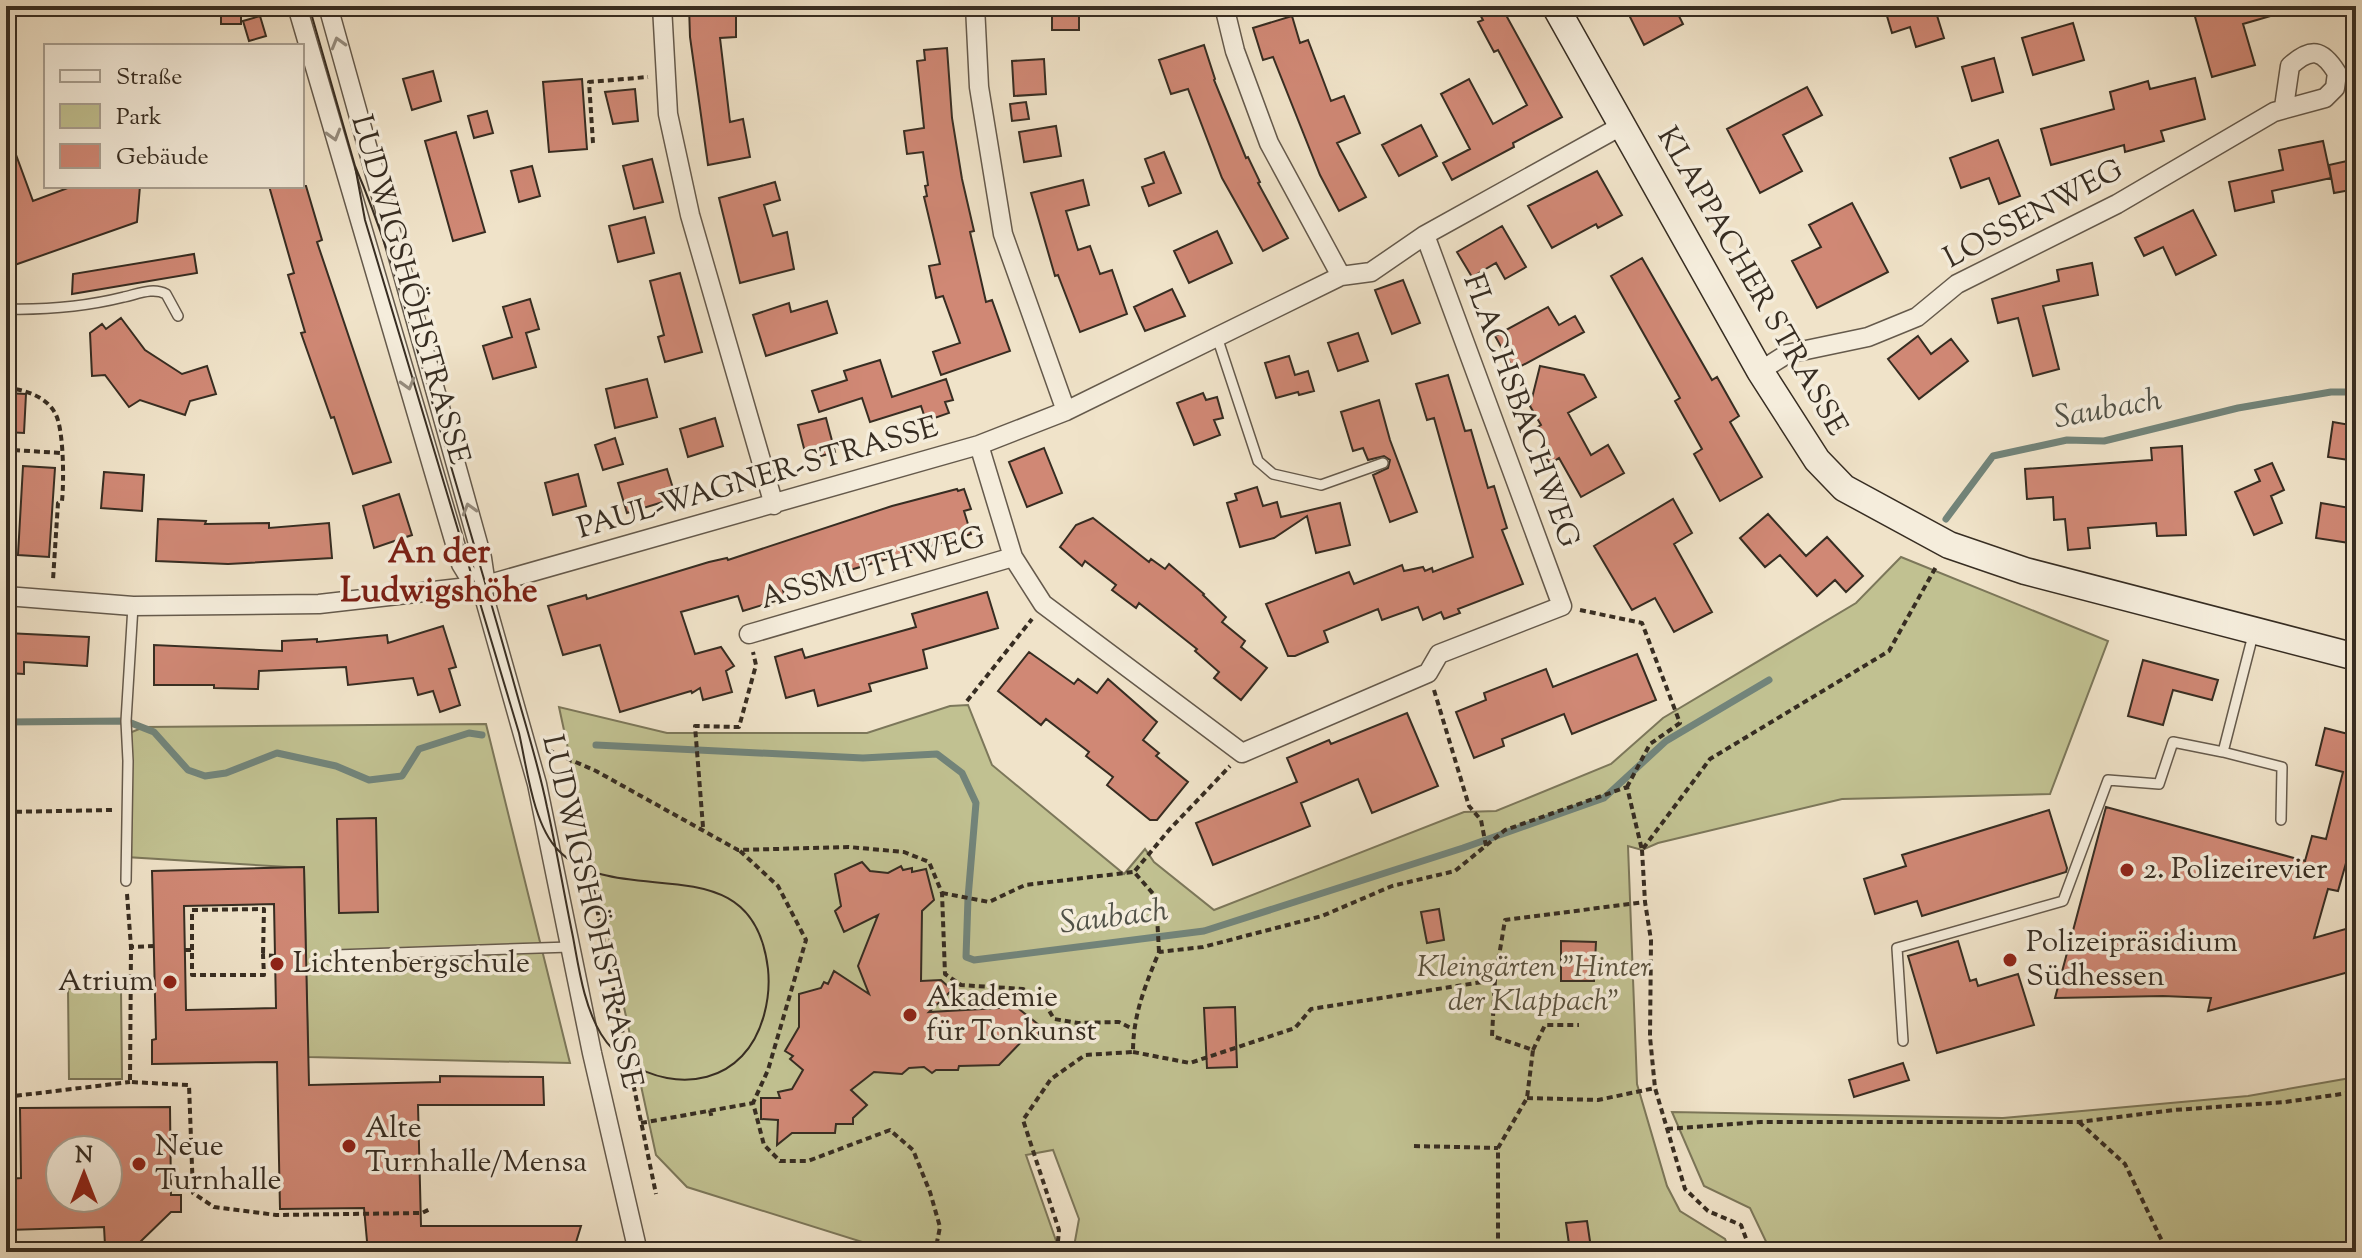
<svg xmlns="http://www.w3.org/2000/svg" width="2362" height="1258" font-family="'Sorts Mill Goudy',serif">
	<rect width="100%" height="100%" fill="#f0e3c9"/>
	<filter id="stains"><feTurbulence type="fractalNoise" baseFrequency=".0025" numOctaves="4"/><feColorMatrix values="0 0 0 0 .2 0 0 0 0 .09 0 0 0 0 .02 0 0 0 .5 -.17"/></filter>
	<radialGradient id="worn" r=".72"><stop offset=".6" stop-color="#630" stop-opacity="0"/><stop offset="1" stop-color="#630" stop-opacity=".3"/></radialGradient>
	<path fill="#c1c191" stroke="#7c775a" stroke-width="2" d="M1901 557 2108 641 2050 794 1842 799 1658 843 1642 850 1628 846 1637 1084 1667 1186 1680 1211 1725 1239 1730 1252H1073L1079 1219 1053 1150 1026 1155 1060 1252H894L687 1187 656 1155 559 707 667 733H867L950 706 968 705 992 765 1124 874 1145 849 1154 862 1214 910 1464 812 1496 811 1611 764 1663 718 1856 603Z
		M486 724 570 1063 308 1057 304 868 126 857 127 734 144 727Z
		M121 988 122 1079H69L68 989Z
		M2356 1077V1252H1771L1750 1208 1704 1186 1672 1112 2003 1118 2248 1096Z"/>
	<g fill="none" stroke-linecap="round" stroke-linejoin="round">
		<path stroke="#72847a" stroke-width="7" d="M1946 519 1993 456 2067 440 2104 441 2238 408 2331 392H2356
			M6 722 126 721 154 732 188 770 205 776 226 773 277 753 336 766 369 780 402 776 419 749 469 733 482 735
			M596 745 863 758 937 754 962 773 976 803 968 898 966 957 974 960 1204 931 1463 848 1604 798 1666 741 1769 680"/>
	</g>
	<path fill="#d08875" stroke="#372d22" stroke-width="2" fill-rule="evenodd" d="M221 6H241V24H221Z
		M689 6H736V37L720 38 730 122 743 119 750 157 708 165 690 37Z
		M1475 6H1501L1562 117 1513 143 1514 147 1452 180 1443 163 1470 149 1441 94 1469 79 1493 124 1527 105 1498 50 1494 52 1478 22 1483 20Z
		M1637 6H1674L1683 24 1644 45 1627 11Z
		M1884 6H1934L1944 38 1916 47 1910 27 1892 33Z
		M2192 6H2287L2288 11 2243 24 2255 65 2212 77Z
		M1052 11H1079V30H1052Z
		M260 16 266 36 249 41 243 21Z
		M1292 16 1300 43 1308 40 1331 101 1344 96 1360 133 1337 143 1366 197 1339 211 1320 175 1273 57 1263 60 1253 28Z
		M2073 23 2084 60 2033 75 2022 38Z
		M1204 45 1215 79 1214 80 1246 158 1248 157 1260 182 1258 183 1288 238 1263 251 1222 178 1188 89 1171 94 1159 60Z
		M947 48 952 118 962 179 974 231 970 232 986 302 992 300 1010 351 941 375 933 352 960 343 943 296 936 298 929 266 940 264 924 197 927 196 925 186 928 185 923 152 907 154 904 131 924 128 917 61 925 60 924 50Z
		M1994 58 2003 92 1972 101 1962 67Z
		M1044 59 1046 94 1014 96 1012 61Z
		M433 71 441 101 412 110 403 79Z
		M2195 78 2205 119 2161 131 2164 141 2125 152 2124 145 2051 165 2041 129 2114 109 2110 92 2148 81 2150 89Z
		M582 79 587 149 549 152 543 82Z
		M1807 87 1822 115 1783 135 1802 171 1760 193 1727 129Z
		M635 89 638 121 613 124 605 92Z
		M1026 102 1029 119 1012 121 1010 104Z
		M487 111 493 133 474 138 468 116Z
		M1421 125 1437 156 1399 176 1382 145Z
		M1056 126 1061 156 1024 162 1019 132Z
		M456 132 485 232 453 241 425 141Z
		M8 133 33 201 73 186H140L137 222 6 268V134Z
		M1998 140 2020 196 1999 204 1989 178 1961 188 1950 158Z
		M2323 141 2331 178 2272 191 2274 202 2235 211 2229 182 2283 170 2279 150Z
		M1164 152 1181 193 1149 206 1142 187 1154 183 1145 159Z
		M652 159 663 202 634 209 623 166Z
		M2356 159V189L2334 193 2329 165Z
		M532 166 540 196 519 202 511 171Z
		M1597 171 1622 215 1598 228 1596 224 1552 248 1528 206Z
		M1083 180 1089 205 1066 211 1078 250 1090 246 1100 274 1112 270 1127 314 1080 332 1058 275 1055 276 1031 193Z
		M775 182 780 200 764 205 773 236 787 232 794 269 740 283 719 198Z
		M269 186H306L322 240 317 242 391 462 353 474 334 417 331 418 301 333 305 332 288 275 294 273Z
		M1852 203 1888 272 1817 308 1792 261 1821 247 1809 225Z
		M2193 210 2216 255 2176 275 2163 247 2144 256 2135 238Z
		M645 217 654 253 618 262 609 226Z
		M1502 226 1526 267 1505 279 1496 263 1472 277 1457 252Z
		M1217 231 1232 263 1189 283 1174 251Z
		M194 254 197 273 72 294 73 274Z
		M1642 258 1712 380 1717 377 1739 416 1730 422 1762 477 1720 501 1694 454 1702 449 1675 401 1680 398 1611 276Z
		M2092 263 2098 295 2043 306 2059 369 2033 376 2018 318 1998 323 1992 299 2059 281 2057 270Z
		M680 273 702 352 665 362 658 337 664 335 650 281Z
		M1403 280 1420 323 1392 334 1375 290Z
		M1172 289 1185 316 1145 331 1134 307Z
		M530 299 539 329 526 333 536 367 493 379 483 346 512 337 503 307Z
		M827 301 837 333 766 356 753 315 789 303 791 312Z
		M1548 307 1559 325 1575 316 1584 332 1514 370 1495 336Z
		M121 318 145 350 182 374 207 366 216 394 190 401 185 415 140 400 129 407 105 375 92 376 90 333 102 324 106 329Z
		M1358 333 1368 361 1338 371 1328 343Z
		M1918 336 1931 354 1951 339 1968 361 1919 399 1888 359Z
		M1289 356 1295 375 1308 371 1314 391 1299 395 1298 392 1276 398 1265 363Z
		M880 360 892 397 946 379 953 400 945 402 949 413 926 421 921 406 870 422 862 398 819 412 812 391 847 380 844 371Z
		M1540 366 1584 375 1596 397 1568 413 1591 455 1608 445 1624 473 1581 497 1559 458 1550 464 1541 449 1546 446 1536 428 1541 425 1530 406Z
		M1448 375 1465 431 1471 430 1488 488 1494 486 1507 528 1502 530 1523 584 1458 609 1460 613 1444 619 1441 612 1423 620 1418 607 1382 620 1378 609 1324 631 1328 642 1295 656H1288L1266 604 1349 572 1354 584 1402 565 1404 571 1423 567 1425 571 1432 568 1433 572 1473 557 1434 418 1427 420 1416 384Z
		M647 379 657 417 615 428 606 389Z
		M6 393 26 394 24 433 6 432Z
		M1203 393 1206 400 1217 397 1223 418 1214 420 1220 435 1194 445 1177 403Z
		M1379 400 1390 440 1417 512 1390 522 1373 475 1388 468 1390 460 1384 456 1368 460 1363 448 1353 451 1341 412Z
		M715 418 723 446 688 457 680 429Z
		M826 418 835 452 807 460 798 425Z
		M2333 422 2356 426V461L2328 457Z
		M615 438 623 464 603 470 595 445Z
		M2182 446 2186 535 2157 536 2156 523 2088 528 2090 548 2068 550 2065 519 2054 520 2053 497 2027 499 2025 469 2152 460 2151 448Z
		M1044 448 1062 493 1027 507 1009 462Z
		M2272 463 2284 490 2271 496 2282 523 2254 535 2235 492 2260 481 2255 470Z
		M23 466 55 468 49 557 18 555Z
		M667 469 676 498 627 513 618 483Z
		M104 472 144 475 142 511 101 508Z
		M578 474 586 506 553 515 545 483Z
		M1257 487 1263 506 1277 502 1281 517 1340 503 1350 545 1316 553 1307 516 1274 538 1240 547 1227 503 1237 500 1235 494Z
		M957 489 958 491 964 489 971 509 964 511 971 534 783 590 785 598 743 611 738 596 681 612 695 654 721 647 734 666 726 671 732 692 703 700 700 688 692 693 691 691 620 712 600 645 563 655 548 606 586 595 587 599 709 562 727 558 728 560 892 506Z
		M399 494 412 535 374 548 363 506Z
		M1673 499 1692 533 1674 544 1712 612 1674 632 1655 598 1632 610 1594 546Z
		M2321 503 2356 509V544L2316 538Z
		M1768 514 1806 556 1827 537 1863 576 1846 592 1835 580 1817 596 1780 555 1765 567 1740 538Z
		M1093 518 1149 562 1151 559 1165 569 1169 564 1204 594 1203 595 1226 617 1222 622 1245 641 1241 647 1267 668 1241 700 1214 678 1219 672 1195 651 1197 649 1139 603 1136 608 1112 590 1116 585 1085 561 1082 566 1060 547 1076 525Z
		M158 519 206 521 205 524 269 523V528L329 523 332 558 228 564 156 561Z
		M987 592 998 628 923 650 927 668 869 684 871 691 818 706 814 690 786 698 775 657 802 649 805 658 916 627 912 614Z
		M443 626 456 667 449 669 460 705 440 712 433 691 418 695 413 678 348 685 346 667 259 671 258 689 214 688V685H154V645L282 651V641L317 639V642L387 635 388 643Z
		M6 633 89 637 87 666 24 662V674L6 673Z
		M1029 652 1074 684 1078 679 1097 693 1108 679 1157 722 1143 740 1159 753 1156 756 1188 782 1157 820H1150L1107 785 1113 777 1086 756 1089 752 1046 719 1041 725 998 691Z
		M1637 654 1656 700 1572 734 1564 714 1502 739 1504 746 1474 758 1456 712 1486 700 1484 693 1546 669 1553 687Z
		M2143 660 2218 680 2212 700 2173 690 2163 725 2128 716Z
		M1407 713 1438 786 1372 813 1358 779 1301 803 1310 826 1213 865 1196 823 1297 782 1287 758 1329 740 1331 744Z
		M2325 728 2356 736V828L2338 891 2328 889 2314 938 2356 926V970L2208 1011 2211 998 2163 996 2055 998 2106 807 2305 861 2312 836 2326 839 2343 772 2316 765Z
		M2049 810 2067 868 2066 872 1922 916 1917 901 1875 914 1864 879 1906 866 1902 855Z
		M376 818 378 912 339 913 337 819Z
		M862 862 870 871 888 873 901 866 903 870 912 868V872L926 869 934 900 922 911 921 981 941 980 952 990 929 1012 999 1008 1000 1003H1019V1009L1039 1025V1039H1024L999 1065 959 1066 958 1070H936L932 1073 924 1067 909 1068 902 1074 874 1072 851 1090 867 1105 853 1118V1124H836L835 1133H792L777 1145 778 1120 761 1119V1098H780L778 1092 792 1089 803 1070 790 1059 793 1056 785 1051 799 1027V994L821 988 824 982 828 984 834 971 869 994 858 966 878 915 844 932 835 911 841 906 835 874Z
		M304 867 309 1085 440 1082V1076L543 1077 544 1105H418L421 1226H581L573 1252H368L364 1208 280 1209 277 1062 152 1064V1040L156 1039 152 871ZM274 904 276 1008 186 1010 184 906Z
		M1439 909 1444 940 1427 943 1421 912Z
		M1561 941 1596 942 1594 981H1561Z
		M1958 941 1970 981 1976 979 1978 986 2018 974 2034 1025 1937 1053 1908 956Z
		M1235 1007 1237 1067 1207 1068 1204 1008Z
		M1903 1063 1909 1080 1854 1097 1849 1080Z
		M170 1107 171 1195H181V1212H171L137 1245H105L104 1227 8 1230 6 1179 21 1178 20 1108ZM60 1150H108V1198H60Z
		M1587 1221 1591 1248 1570 1251 1566 1223Z"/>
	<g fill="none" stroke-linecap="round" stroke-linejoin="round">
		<defs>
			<path id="lane" d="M6 309C47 310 84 307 124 297 138 294 153 287 166 294L178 316
				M1217 337 1258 461 1273 474 1321 485 1383 463
				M2223 752 2253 635
				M126 881 128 761 126 721 133 606
				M336 955 570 947
				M1903 1041 1897 948 2063 901 2108 780 2159 784 2173 742 2223 752 2282 767 2281 820"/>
			<path id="street" d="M297 6 461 564 475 587
				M328 6 482 558 486 585
				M662 6 668 114 690 215 774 505
				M975 6 979 87 1003 234 1066 411
				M1224 6 1235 51 1269 143 1341 276
				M1760 371 1787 354 1868 337 1917 317 1957 284 2117 204 2274 112 2325 98 2335 88 2337 73C2322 49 2311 47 2290 66L2284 107
				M979 445 1013 557 1043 604 1242 753 1428 673 1439 654 1562 606 1425 235
				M481 586 537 784 592 1053 638 1252
				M6 596 133 606 319 604 486 585 979 445 1066 411 1341 276 1371 272 1425 235 1623 125
				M749 634 1013 557"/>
			<path id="secondary" d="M1555 6 1760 371 1817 460 1844 488 1949 545 2025 571 2356 657"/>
		</defs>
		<use href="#lane" stroke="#655a4c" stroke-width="12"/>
		<use href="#street" stroke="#655a4c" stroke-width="21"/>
		<use href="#secondary" stroke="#372d22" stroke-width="29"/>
		<path stroke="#372d22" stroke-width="4" stroke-dasharray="6 4" stroke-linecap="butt" d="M2347 6 2356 42
			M593 143 589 82 648 77
			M8 295 10 282
			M6 388C23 389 46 396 55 413 64 428 64 482 62 501L58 503 53 580
			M6 456 14 450 61 453
			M1580 610 1642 623 1680 723 1650 744 1627 787
			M1434 690 1469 806 1481 820 1486 846
			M967 701 1032 619
			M548 750 596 771 738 850 849 847 904 852 929 862 942 893 945 974 961 985 1023 989 1043 1000 1054 1019 1078 1023 1119 1022 1133 1029
			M6 812 112 810
			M703 827 695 726 739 727 756 665 753 652
			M1642 850 1645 902 1651 940 1650 1037 1655 1088 1685 1189 1708 1211 1741 1225 1751 1252
			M740 851 778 886 806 940 768 1070 753 1103 764 1145 780 1161H808L890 1130 913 1150 930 1192 940 1227 935 1252
			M589 870 656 1194
			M942 893 989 902 1025 885 1133 872
			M127 894 131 947
			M154 946 131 947 130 1082 189 1085 193 1193 214 1207 276 1215 422 1213 430 1209
			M185 950H192V975H264L263 955 275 956
			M192 950V910L264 909 263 955
			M1159 952 1156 897 1134 872 1169 830 1230 766
			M1495 980 1492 1036 1533 1050 1527 1098 1498 1148V1252
			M1533 1050 1545 1025H1579
			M1133 1052 1190 1063 1295 1028 1311 1009 1495 980 1505 920 1645 902
			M6 1097 130 1082
			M1527 1098 1598 1100 1655 1088
			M710 1110 712 1119
			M2079 1122 2125 1164 2163 1243 2158 1252
			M641 1123 753 1103
			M1667 1129 1761 1122H2079L2174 1110 2285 1102 2356 1092
			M1414 1146 1498 1148
			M1057 1252 1059 1230 1023 1120 1051 1079 1085 1055 1133 1052C1133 1015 1145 986 1159 952L1203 947 1322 916 1392 886 1455 871 1505 830 1627 787 1642 850 1710 759 1889 651 1937 565"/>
		<use href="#lane" stroke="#f5eddc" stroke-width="9"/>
		<use href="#street" stroke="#f5eddc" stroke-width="18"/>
		<use href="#secondary" stroke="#f5eddc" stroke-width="26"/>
		<path stroke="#372d22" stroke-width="2" d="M309 6 355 166 365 220 519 733C527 768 533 824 558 850 619 914 753 839 768 969 771 998 763 1034 742 1056 702 1098 629 1080 601 1034 584 1006 579 969 573 937 564 894 557 851 547 807 539 767 526 727 515 687 494 612 472 538 450 463 420 364 396 261 355 166"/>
	</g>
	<defs><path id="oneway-chevron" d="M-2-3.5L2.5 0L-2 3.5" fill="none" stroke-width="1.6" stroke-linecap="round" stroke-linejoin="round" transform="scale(2)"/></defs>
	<g stroke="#968d7f">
		<use href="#oneway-chevron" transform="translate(338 43) rotate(-106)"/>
		<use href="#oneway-chevron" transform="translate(334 135) rotate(74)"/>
		<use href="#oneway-chevron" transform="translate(408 384) rotate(74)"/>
		<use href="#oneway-chevron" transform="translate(469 509) rotate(-106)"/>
	</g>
	<g fill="#8f2418" stroke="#f5eddc" stroke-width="3">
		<circle cx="2127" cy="870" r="8"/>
		<circle cx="2010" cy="960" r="8"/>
		<circle cx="277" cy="964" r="8"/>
		<circle cx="170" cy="982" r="8"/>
		<circle cx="910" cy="1015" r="8"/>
		<circle cx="349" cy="1146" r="8"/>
		<circle cx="139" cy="1164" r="8"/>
	</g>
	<g text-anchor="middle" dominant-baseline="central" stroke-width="7" stroke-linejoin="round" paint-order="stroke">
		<g font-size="30" fill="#372d22" stroke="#f5eddc">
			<text transform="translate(2034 215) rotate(-28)">LOSSENWEG</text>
			<text transform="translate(1751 282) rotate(60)">KLAPPACHER STRASSE</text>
			<text transform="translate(409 290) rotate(74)">LUDWIGSHÖHSTRASSE</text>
			<text transform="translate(1520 411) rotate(70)">FLACHSBACHWEG</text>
			<text transform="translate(758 479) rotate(-16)">PAUL-WAGNER-STRASSE</text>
			<text transform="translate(873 569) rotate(-16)">ASSMUTHWEG</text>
			<text transform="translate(591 912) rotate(77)">LUDWIGSHÖHSTRASSE</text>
		</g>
		<g font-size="30" fill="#372d22" stroke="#f5eddc" text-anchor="start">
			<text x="2143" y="870">2. Polizeirevier</text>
			<text x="2026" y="943">Polizeipräsidium<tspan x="2026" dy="34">Südhessen</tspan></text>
			<text x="293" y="964">Lichtenbergschule</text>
			<text x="154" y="982" text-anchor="end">Atrium</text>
			<text x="926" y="998">Akademie<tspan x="926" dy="34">für Tonkunst</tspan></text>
			<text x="365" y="1129">Alte<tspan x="365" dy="34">Turnhalle/Mensa</tspan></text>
			<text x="155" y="1147">Neue<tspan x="155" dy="34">Turnhalle</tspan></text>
		</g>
		<g font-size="30" font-style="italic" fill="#5a523e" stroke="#f5eddc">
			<text x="1534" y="968">Kleingärten "Hinter<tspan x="1534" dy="34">der Klappach"</tspan></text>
		</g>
		<g font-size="32" font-style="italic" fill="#505147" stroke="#f5eddc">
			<text transform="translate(2108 410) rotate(-10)">Saubach</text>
			<text transform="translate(1114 918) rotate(-7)">Saubach</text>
		</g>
		<g font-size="34" font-weight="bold" fill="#7a1f14" stroke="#f5eddc">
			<text x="439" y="553">An der<tspan x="439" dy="39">Ludwigshöhe</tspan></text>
		</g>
	</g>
	<rect width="2362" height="1258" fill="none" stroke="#f0e3c9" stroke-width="32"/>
	<rect x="8" y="8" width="2346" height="1242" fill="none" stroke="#372d22" stroke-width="4"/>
	<rect x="16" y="16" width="2330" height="1226" fill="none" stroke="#372d22" stroke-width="2"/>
	<rect x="44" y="44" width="260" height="144" fill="#f5eddc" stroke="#a9a092" stroke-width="2"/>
	<rect x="60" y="70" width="40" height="12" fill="#f5eddc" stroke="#a9a092" stroke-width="2"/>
	<text x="116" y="84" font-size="24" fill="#372d22">Straße</text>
	<rect x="60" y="104" width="40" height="24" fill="#c1c191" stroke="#a9a092" stroke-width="2"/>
	<text x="116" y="124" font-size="24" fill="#372d22">Park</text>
	<rect x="60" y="144" width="40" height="24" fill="#d08875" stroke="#a9a092" stroke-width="2"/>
	<text x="116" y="164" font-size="24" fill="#372d22">Gebäude</text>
	<g transform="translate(84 1174)"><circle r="38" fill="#f5eddc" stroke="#a9a092" stroke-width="2"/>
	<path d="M0-6L14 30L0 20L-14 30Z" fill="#8f2418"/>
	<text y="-12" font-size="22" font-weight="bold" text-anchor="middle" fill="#372d22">N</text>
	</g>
	<rect width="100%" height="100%" filter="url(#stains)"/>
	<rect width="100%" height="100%" fill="url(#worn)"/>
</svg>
